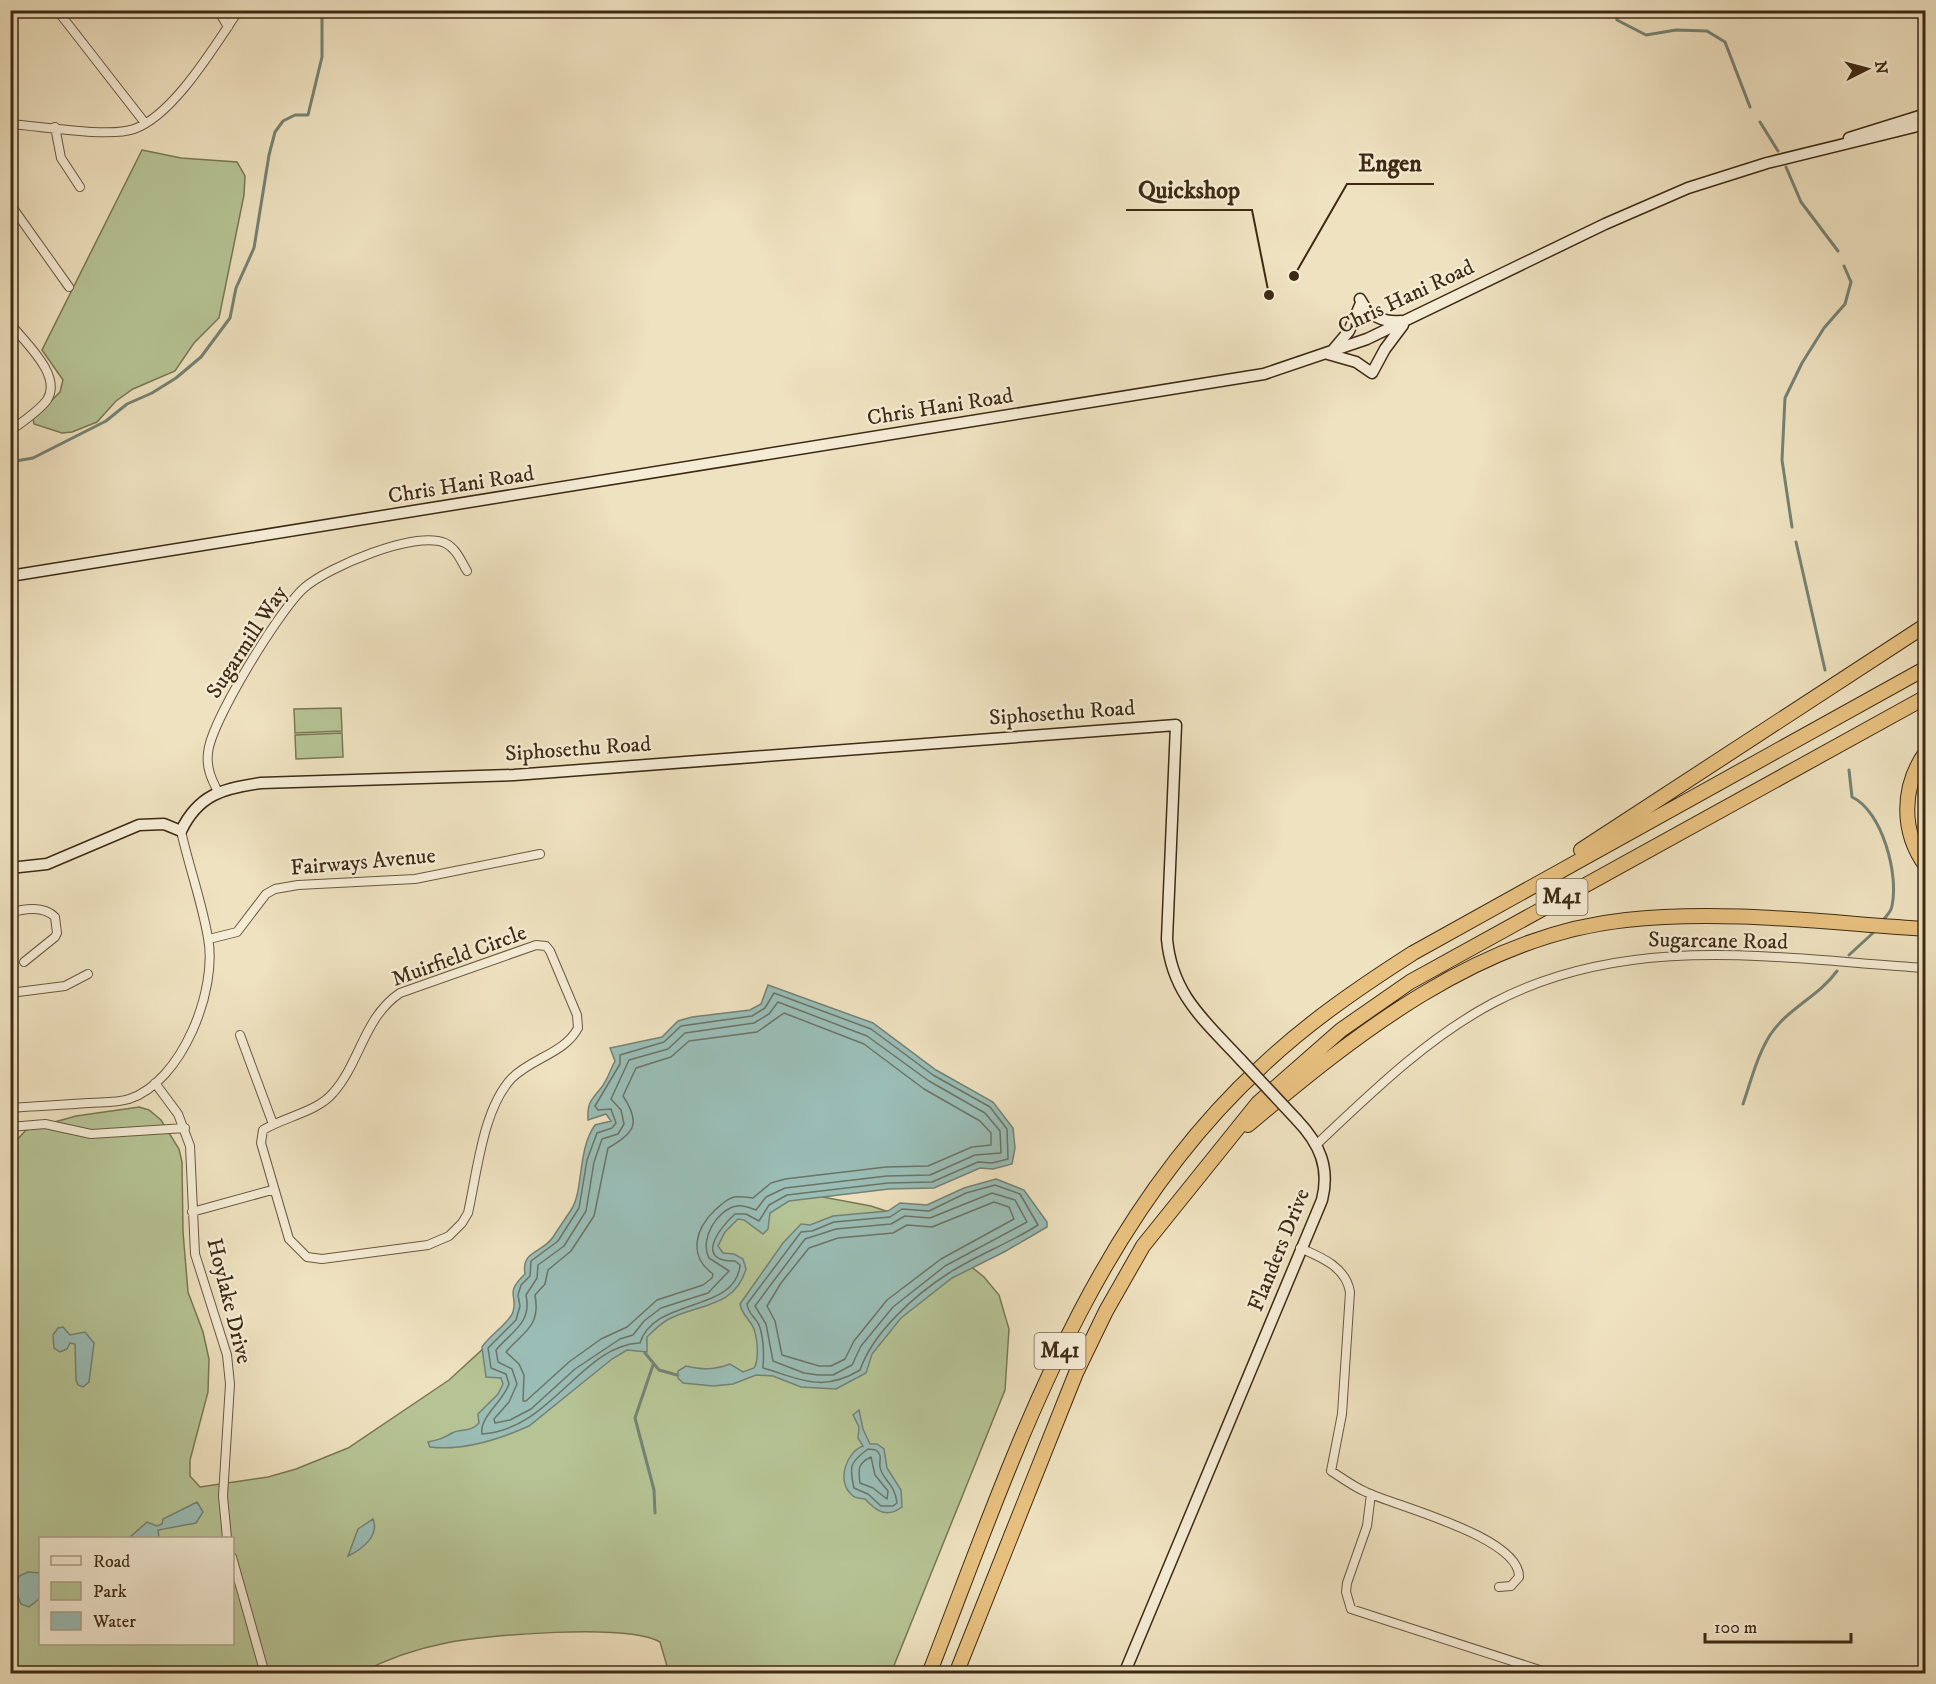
<svg xmlns="http://www.w3.org/2000/svg" width="1936" height="1684" font-family="'IM FELL DW Pica',serif">
	<rect width="100%" height="100%" fill="#efe2c0"/>
	<filter id="stains"><feTurbulence type="fractalNoise" baseFrequency=".00333" numOctaves="4"/><feColorMatrix values="0 0 0 0 .2 0 0 0 0 .09 0 0 0 0 .02 0 0 0 .5 -.17"/></filter>
	<radialGradient id="worn" r=".72"><stop offset=".6" stop-color="#630" stop-opacity="0"/><stop offset="1" stop-color="#630" stop-opacity=".3"/></radialGradient>
	<path fill="#b6c495" stroke="#7a7754" stroke-width="1.5" fill-rule="evenodd" d="M142 150 181 158 237 162 245 176 244 195 219 318 194 343 175 371 133 389 116 401 97 422 72 432 62 433 34 424 33 419 60 392 63 380 42 350Z
		M341 708 342 731 295 733 294 709Z
		M342 733 343 757 296 759 295 735Z
		M139 1107 149 1110 161 1120 179 1149 182 1162 183 1232 188 1292 203 1332 209 1359 208 1392 190 1460V1476L200 1487 268 1477 296 1469 348 1448 449 1380 556 1282 769 1187 871 1206 898 1215 942 1243 984 1277 999 1295 1009 1329 1005 1390 891 1673H669L660 1642C627 1623 486 1635 446 1643 415 1649 387 1659 360 1673L11 1674 10 1148 26 1130 76 1116ZM40 1538H232V1644H40Z"/>
	<path fill="#9abdb6" stroke="#758275" stroke-width="1.5" d="M768 985 873 1023 936 1070 993 1102 1013 1128 1015 1148 1012 1164 993 1169 980 1168 934 1188 889 1189 789 1201 770 1213 768 1229 763 1234 744 1220 738 1219 725 1232 718 1246 723 1253 734 1254 743 1259 746 1269C735 1308 697 1304 669 1319 661 1323 654 1330 647 1337V1352L627 1350 612 1359 529 1426C500 1439 462 1451 430 1447L428 1442C439 1440 443 1438 452 1433 461 1428 470 1433 479 1423L478 1414 498 1394 503 1384 501 1378 486 1377 482 1347C489 1336 510 1322 513 1312 518 1294 504 1294 525 1274 521 1250 543 1253 553 1237 559 1228 565 1219 571 1210 584 1191 577 1150 595 1125L611 1121 606 1114 588 1120C587 1103 591 1100 601 1088 607 1081 610 1070 615 1061L610 1048 662 1037 678 1021 692 1017 750 1010 761 1004Z
		M996 1179 1024 1190 1047 1222V1227L1004 1252 952 1278 901 1318 872 1354 866 1373 836 1389 801 1387 773 1376 756 1375 733 1384 713 1386 683 1383 678 1378V1371L686 1366C703 1370 714 1370 730 1364L743 1372 754 1368C760 1359 757 1333 752 1325 747 1317 742 1314 740 1304L783 1243 801 1224 810 1225 833 1216 888 1211 900 1203 927 1205 964 1188Z
		M63 1327 70 1335 85 1332 94 1343 89 1382 83 1387 78 1385 76 1380 75 1344 70 1343 67 1349 60 1352 54 1348 53 1335 58 1328Z
		M859 1410 863 1429 870 1444H877L884 1449 887 1468 901 1490 902 1507C887 1518 877 1512 865 1499 860 1498 856 1499 852 1495 836 1482 846 1452 863 1446L858 1438 859 1427 853 1415Z
		M197 1502 203 1512 196 1523 158 1530 159 1538H129L147 1522 157 1526 162 1524 163 1519Z
		M373 1519C380 1536 361 1550 348 1556L358 1529Z
		M28 1572 40 1573V1598L29 1607 21 1604 17 1594 10 1596 11 1590 17 1585 19 1576Z"/>
	<g fill="none" stroke-linecap="round" stroke-linejoin="round">
		<path stroke="#6c7465" stroke-width="1.5" d="M774 993 871 1029 933 1075 990 1107 1007 1129 1008 1159 992 1163 978 1162 932 1182 888 1183 787 1195 769 1205 759 1221 746 1214H735C719 1228 694 1262 735 1261L740 1265C736 1313 654 1297 640 1343 582 1345 551 1430 482 1434 479 1417 503 1402 509 1384L506 1374 491 1368 488 1348 516 1320 520 1306 518 1295 521 1285 530 1276 531 1261 558 1241 579 1208 587 1160 597 1133 612 1128 616 1123 611 1109 598 1110 595 1106 620 1064V1055L664 1042 681 1026 752 1016 765 1008Z
			M778 1002 867 1036 929 1081 985 1113 1000 1131 1001 1153 975 1155 930 1175 887 1176 785 1188 766 1197 756 1210C750 1208 744 1205 737 1206 717 1209 699 1240 709 1258L729 1271 708 1293 661 1308 644 1321 633 1335 620 1339 575 1369 531 1409 510 1420 495 1423 494 1419 509 1402 517 1384 512 1369 498 1362 496 1350C512 1331 532 1323 526 1295L537 1278 538 1265 564 1246 586 1211 594 1162 602 1139 618 1134 624 1124 621 1110 611 1099 629 1060 668 1049 685 1033 754 1023 769 1014Z
			M784 1013 864 1044 924 1089 980 1121 991 1133V1145L972 1147 928 1166 886 1167 785 1179 771 1183 753 1198C746 1197 740 1196 734 1197 726 1199 721 1205 715 1210 695 1229 688 1256 713 1274L712 1278 703 1285 657 1300 627 1327 601 1339 569 1362 526 1401H523L524 1375 519 1364 506 1352C523 1332 541 1327 535 1295L545 1284 548 1270 571 1251 594 1216 608 1148C635 1133 641 1123 623 1096L636 1068 671 1057 689 1041 757 1032Z
			M995 1185 1020 1194 1038 1225C1010 1243 977 1255 949 1273 916 1294 873 1332 860 1370 822 1393 801 1379 763 1368 764 1354 764 1338 759 1325 755 1316 748 1314 747 1304L801 1232 812 1231 834 1222 890 1217 902 1209 929 1211 966 1193Z
			M992 1193 1015 1200 1027 1222 945 1266 893 1307 861 1346 852 1365 833 1375H818L804 1373 773 1361 766 1324 755 1306 805 1239 836 1229 891 1224 905 1216 930 1218Z
			M994 1202 1009 1207 1014 1219 941 1259 887 1300 854 1341 845 1359 831 1366H819L782 1355 775 1321 767 1306 781 1283 809 1248 838 1238 893 1233 907 1225 932 1227Z
			M868 1449 876 1450C883 1456 879 1459 880 1467 882 1480 895 1483 897 1503L893 1506H881L868 1494 854 1488C849 1466 850 1462 868 1449Z
			M871 1457 875 1475 888 1491 887 1499 873 1488 860 1483C858 1469 858 1463 871 1457Z"/>
		<path stroke="#758275" stroke-width="3" d="M1616 10 1617 20 1646 35 1676 30 1707 31 1725 42 1750 107
			M1760 122 1778 151
			M1786 167 1801 202 1838 251
			M10 462 33 458 106 421 127 404 152 393 176 378 201 357 230 318 236 288 254 248 269 155 275 132 283 121 295 115H308L322 57V10
			M1792 527 1782 460 1785 398 1802 363 1824 328 1845 304 1851 282 1844 266
			M1796 542 1825 670
			M1849 770 1852 797C1882 811 1899 874 1892 906 1891 912 1886 917 1882 921
			M1849 955 1874 932
			M1743 1104C1751 1081 1757 1056 1770 1035 1787 1009 1819 996 1837 971
			M645 1353 659 1370 677 1375
			M653 1365 635 1418 654 1490 655 1513"/>
		<defs>
			<path id="street" d="M57 10 145 123
				M218 10 228 27
				M10 124C40 126 109 138 134 129 174 115 215 45 239 10
				M55 127 61 158 80 187
				M10 204 69 287
				M10 323C24 342 63 375 47 400 38 412 22 422 10 431
				M218 792C212 780 206 768 208 753 210 723 280 609 304 588 328 567 415 530 445 543 456 548 461 561 467 571
				M10 913C25 908 44 906 55 917L57 933 55 937 24 962
				M209 939 237 932 266 894 275 889 298 885 415 879 540 854
				M536 945 546 946 550 951 577 1015 578 1028C565 1053 532 1058 512 1078 483 1108 477 1173 468 1213L462 1223 449 1236 428 1245 322 1259 307 1257 289 1239 261 1143 263 1130C284 1117 317 1112 333 1093 360 1063 364 1017 400 993Z
				M10 993 65 986 88 974
				M240 1035 273 1124
				M155 1083 178 1114 190 1146 195 1254 227 1355 230 1384 223 1496 227 1538
				M10 1108C36 1106 62 1105 88 1103 101 1102 116 1103 129 1099 182 1082 218 989 208 938 202 902 189 867 181 831
				M10 1127 45 1124 91 1134 185 1128
				M1317 1144C1371 1093 1427 1038 1493 1003 1629 931 1779 959 1926 968
				M192 1212 272 1190
				M1300 1248C1321 1257 1346 1267 1350 1292L1342 1414 1331 1471C1342 1478 1354 1487 1366 1492 1398 1507 1520 1537 1519 1577L1511 1586 1499 1587
				M1371 1494 1367 1526 1347 1583 1346 1592 1351 1609 1552 1674
				M232 1557 265 1674"/>
			<path id="secondary" d="M1849 138 1926 114
				M1360 299C1368 315 1383 323 1401 321
				M1333 350 1349 331 1361 303
				M1328 354 1356 362 1372 373 1385 349 1403 325
				M10 576 1264 374 1367 339 1605 224 1688 188 1767 163 1926 124
				M10 868 47 864 139 825 164 824 181 831C198 795 223 788 261 783L514 775 1176 725 1167 939C1172 995 1205 1021 1241 1060
				M1124 1674 1322 1200C1330 1168 1320 1144 1297 1120"/>
			<path id="highway" d="M1926 752C1901 787 1901 832 1926 866
				M1581 850 1926 625
				M1248 1125C1356 1034 1480 935 1626 920 1723 909 1828 923 1926 929
				M929 1674C1013 1459 1086 1228 1261 1067 1307 1023 1360 987 1413 953L1926 668
				M956 1674 1076 1373 1106 1311 1143 1246 1258 1103 1341 1030 1410 982 1926 697"/>
		</defs>
		<use href="#street" stroke="#6a583f" stroke-width="10"/>
		<use href="#secondary" stroke="#3e2a14" stroke-width="13"/>
		<use href="#highway" stroke="#3e2a14" stroke-width="16"/>
		<use href="#street" stroke="#f5ecd6" stroke-width="8"/>
		<use href="#secondary" stroke="#f5ecd6" stroke-width="10"/>
		<use href="#highway" stroke="#e8c180" stroke-width="14"/>
		<defs>
			<path id="secondary-bridge" d="M1241 1060 1297 1120"/>
		</defs>
		<use href="#secondary-bridge" stroke="#3e2a14" stroke-width="13" stroke-linecap="butt"/>
		<use href="#secondary-bridge" stroke="#f5ecd6" stroke-width="10"/>
	</g>
	<g text-anchor="middle" dominant-baseline="central" stroke-width="4.5" stroke-linejoin="round" paint-order="stroke">
		<g fill="#f5ecd6" stroke="#75644e" stroke-width="1.5">
			<rect x="1536.5" y="879" width="51" height="36" rx="4.5"/>
			<rect x="1034.5" y="1333" width="51" height="36" rx="4.5"/>
		</g>
		<g font-size="21" font-weight="bold" fill="#3e2a14">
			<text x="1562" y="897">M41</text>
			<text x="1060" y="1351">M41</text>
		</g>
		<g font-size="22" fill="#3e2a14" stroke="#f5ecd6">
			<text transform="translate(1406 297) rotate(-25)">Chris Hani Road</text>
			<text transform="translate(940 407) rotate(-9)">Chris Hani Road</text>
			<text transform="translate(461 485) rotate(-9)">Chris Hani Road</text>
			<text transform="translate(247 642) rotate(-57)">Sugarmill Way</text>
			<text transform="translate(1062 713) rotate(-4)">Siphosethu Road</text>
			<text transform="translate(578 749) rotate(-4)">Siphosethu Road</text>
			<text transform="translate(363 862) rotate(-5)">Fairways Avenue</text>
			<text transform="translate(1718 941) rotate(1)">Sugarcane Road</text>
			<text transform="translate(459 956) rotate(-20)">Muirfield Circle</text>
			<text transform="translate(1279 1250) rotate(-68)">Flanders Drive</text>
			<text transform="translate(229 1301) rotate(76)">Hoylake Drive</text>
		</g>
	</g>
	<path fill="none" stroke="#3e2a14" stroke-width="2" d="M1294 276L1347 184H1434M1269 295L1252 210H1126"/>
	<g fill="#3e2a14" stroke="#f5ecd6" stroke-width="2">
		<circle cx="1294" cy="276" r="6"/>
		<circle cx="1269" cy="295" r="6"/>
	</g>
	<g font-size="24" text-anchor="middle" font-weight="bold" fill="#3e2a14" stroke="#f5ecd6" stroke-width="4.5" stroke-linejoin="round" paint-order="stroke">
		<text x="1390" y="171">Engen</text>
		<text x="1189" y="198">Quickshop</text>
	</g>
	<rect width="1936" height="1684" fill="none" stroke="#efe2c0" stroke-width="36"/>
	<rect x="12" y="12" width="1912" height="1660" fill="none" stroke="#3e2a14" stroke-width="3"/>
	<rect x="18" y="18" width="1900" height="1648" fill="none" stroke="#3e2a14" stroke-width="1.5"/>
	<rect x="39" y="1537" width="195" height="108" fill="#f5ecd6" stroke="#ac9e88" stroke-width="1.5"/>
	<rect x="51" y="1556" width="30" height="9" fill="#f5ecd6" stroke="#ac9e88" stroke-width="1.5"/>
	<text x="93" y="1567" font-size="18" fill="#3e2a14">Road</text>
	<rect x="51" y="1582" width="30" height="18" fill="#b6c495" stroke="#ac9e88" stroke-width="1.5"/>
	<text x="93" y="1597" font-size="18" fill="#3e2a14">Park</text>
	<rect x="51" y="1612" width="30" height="18" fill="#9abdb6" stroke="#ac9e88" stroke-width="1.5"/>
	<text x="93" y="1627" font-size="18" fill="#3e2a14">Water</text>
	<g transform="translate(1867 69) rotate(84)" stroke="#f5ecd6" stroke-width="4.5" paint-order="stroke">
	<path d="M0-4.5L10 22L0 15L-10 22Z" fill="#3e2a14"/>
	<text y="-9" font-size="16" font-weight="bold" text-anchor="middle" fill="#3e2a14">N</text>
	</g>
	<path d="M1705 1633v9h146v-9" fill="none" stroke="#3e2a14" stroke-width="3"/>
	<text x="1714" y="1633" font-size="18" fill="#3e2a14" stroke="#f5ecd6" stroke-width="4.5" paint-order="stroke">100 m</text>
	<rect width="100%" height="100%" filter="url(#stains)"/>
	<rect width="100%" height="100%" fill="url(#worn)"/>
</svg>
